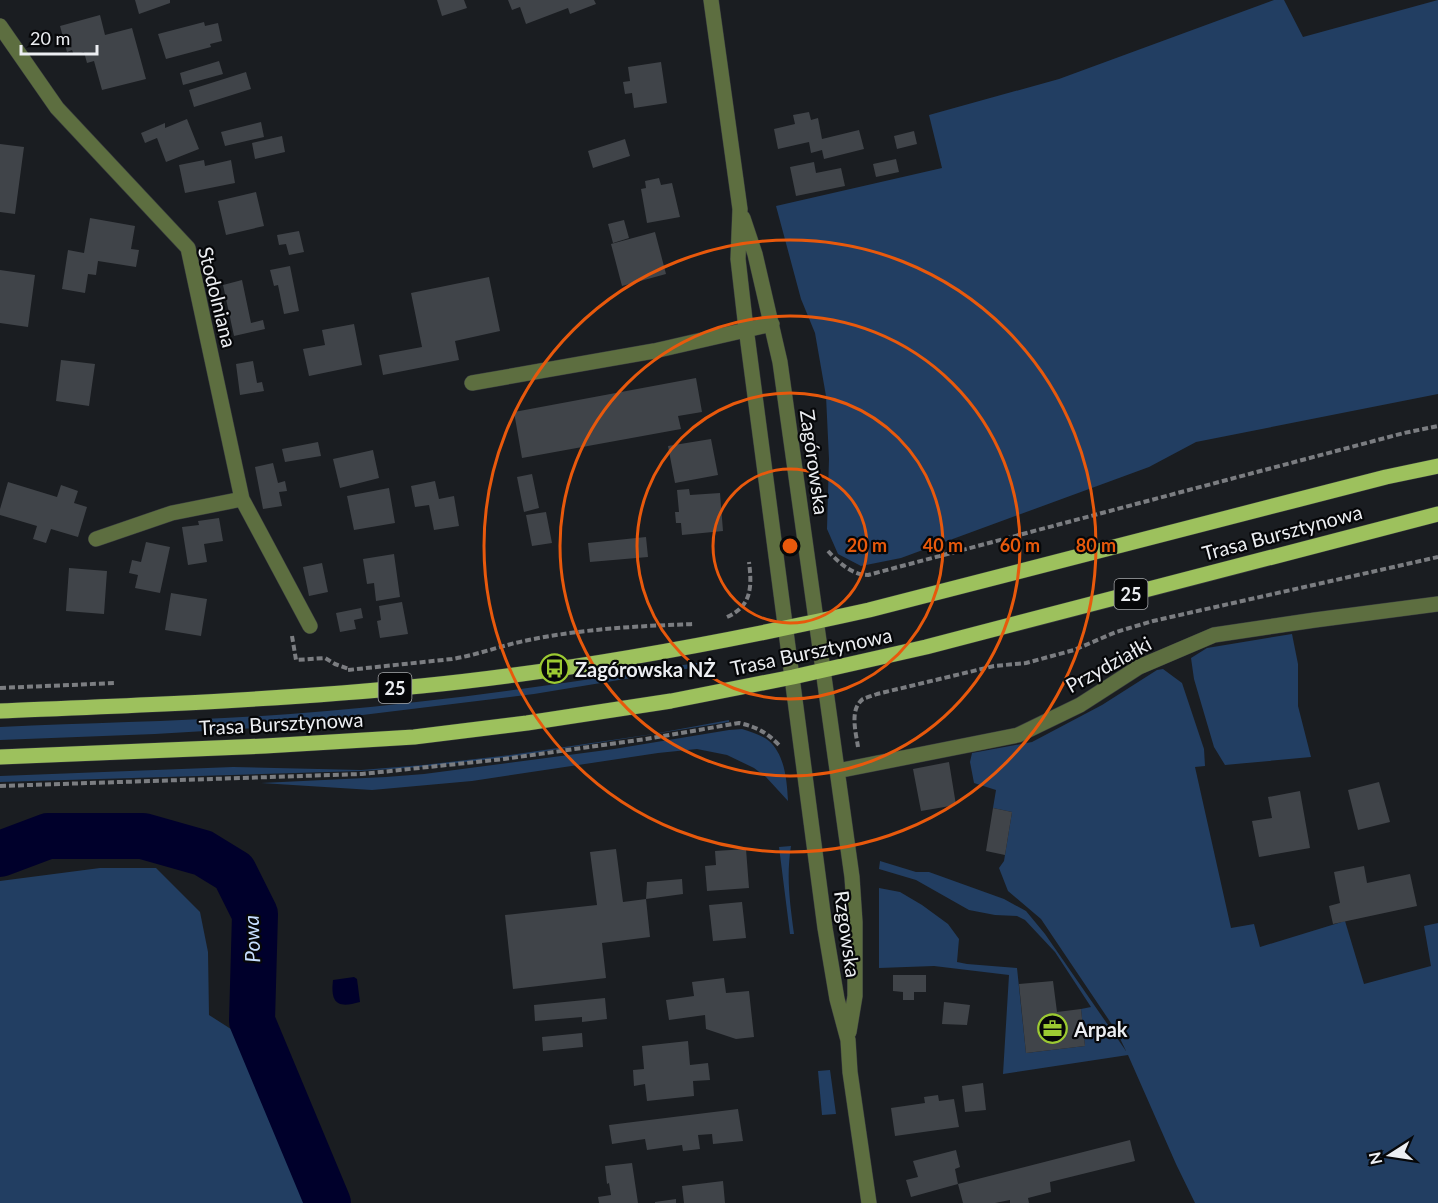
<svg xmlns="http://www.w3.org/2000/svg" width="1438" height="1203" font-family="Lato,sans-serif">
	<rect width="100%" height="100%" fill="#1a1d21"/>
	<path fill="#223e62" d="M1274 0H1284L1303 37 1438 0V394L1196 442 1149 467 901 558 861 566 838 554 827 529 829 459 826 396 815 333 801 299 776 206 942 168 929 115 1059 79Z
		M1292 634 1298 664V706L1311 757 1225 765 1214 747 1194 679 1191 658 1207 648Z
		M709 661 710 665 534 694 256 728 155 734 0 740V727C109 722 218 721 327 711 455 700 582 681 709 661Z
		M1163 669 1182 683 1204 749 1205 766 1195 767 1231 928 1254 924 1260 947 1345 921 1364 984 1431 966 1424 926 1438 923V1203H1195L1176 1164 1128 1055 1003 1074 1009 975 934 966 879 968V888L900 892 922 905 948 924 959 939 957 962 967 964 1017 968 1026 1053 1085 1046 1081 1009 1091 1007 1055 952 1025 920 1017 916 995 915 969 910 916 880 879 869 880 861 916 872H929L1004 899 1026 911 1045 934 1126 1051 1117 1032 1041 919 1008 891 999 868 1004 861 1012 812 993 808 996 790 974 783 970 762 972 753 1032 742 1102 705 1157 670Z
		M729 720V722L510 757 423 767 361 771 0 782V776L233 767 361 770 423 765 510 755 653 734Z
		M742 729C751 732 762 735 769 741 785 755 787 781 788 801L766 777 754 768 727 755 697 749 658 753 472 781 372 790 261 783 386 777 424 774 614 749 729 730Z
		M791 846C786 878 790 902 794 934H790L779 847Z
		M100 868H156L200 912 208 952 209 1015 234 1031 288 1141 313 1203H0V881Z
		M830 1070 836 1114 822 1115 818 1071Z"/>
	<path fill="#00002b" d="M354 977 357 979 360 1002C339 1008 330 1005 333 980Z"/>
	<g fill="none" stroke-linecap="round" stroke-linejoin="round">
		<path stroke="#00002b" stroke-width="46" d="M0 854 48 836H143L203 853 234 872 255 914 252 1021 328 1203"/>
	</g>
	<path fill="#404449" d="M135 0H170V3L139 14Z
		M437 0H464L467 8 442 16Z
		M508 0H594L596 4 570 14 568 8 526 24 520 7 512 10Z
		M100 15 105 35 132 28 146 79 102 90 94 61 87 63 84 52 74 55 72 50 67 52 60 26Z
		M204 22 205 26 218 23 222 41 210 44 211 47 166 59 158 34Z
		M219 61 223 74 183 85 180 73Z
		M661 62 667 103 634 108 632 93 625 94 623 82 630 81 628 67Z
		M246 72 251 89 194 107 189 90Z
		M809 112 811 120 818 118 822 139 859 130 864 149 824 159 822 150 811 153 809 142 778 149 774 129 795 124 793 115Z
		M187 119 199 149 166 162 157 138 145 143 141 133 165 123V128Z
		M261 122 264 137 225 146 221 132Z
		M914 131 917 144 897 149 894 136Z
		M282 136 285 152 255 159 252 143Z
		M625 139 630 156 593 168 588 151Z
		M0 144 24 147 15 214 0 212Z
		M896 159 899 172 876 177 873 164Z
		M204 160 205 166 231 160 235 183 185 193 179 165Z
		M814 162 816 173 841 168 845 186 796 196 790 167Z
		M659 178 661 185 672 183 680 217 647 223 641 189 646 188 645 181Z
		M256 192 264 226 226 235 218 201Z
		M90 218 135 226 131 249 139 250 136 267 98 261 96 275 88 274 85 293 62 289 68 250 84 253Z
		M624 220 629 238 613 243 608 224Z
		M299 231 304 252 289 255 286 244 279 245 277 235Z
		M655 232 666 274 622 286 611 244Z
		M290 266 299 311 284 314 278 285 274 286 270 270Z
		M0 270 35 275 28 327 0 323Z
		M489 277 500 331 455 341 459 360 383 375 379 355 422 347 411 293Z
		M242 280 251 323 263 320 265 329 234 336 223 285Z
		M354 324 362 365 309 376 303 349 325 345 322 330Z
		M61 360 95 364 89 406 56 401Z
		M253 361 257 383 262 382 264 391 240 395 236 364Z
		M696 378 702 412 678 416 681 429 522 458 514 412Z
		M711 439 718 475 675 483 668 446Z
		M318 442 321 456 285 462 282 449Z
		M373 450 379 478 340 488 333 459Z
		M273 463 278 483 285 481 287 491 279 492 282 506 263 509 255 467Z
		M532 474 539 508 524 512 517 477Z
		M435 481 439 499 454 496 459 526 434 530 429 505 415 507 411 486Z
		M8 482 57 497 61 485 78 491 74 503 87 507 78 537 51 529 46 543 33 539 37 526 0 515V509Z
		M389 488 395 523 354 530 347 496Z
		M689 489 690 495 720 493 723 531 682 535 681 523H676L675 512H679L677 490Z
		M546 512 552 543 532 546 526 515Z
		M219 518 223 541 204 544 207 562 188 565 182 527 199 525 198 521Z
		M646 537 648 557 590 562 588 543Z
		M146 542 170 547 160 593 135 588 138 575 129 573 132 560 141 562Z
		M394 554 400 597 376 601 374 583 367 584 363 559Z
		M322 563 328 592 309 596 303 567Z
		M69 568 107 571 104 614 66 611Z
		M171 593 207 599 201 636 165 630Z
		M402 602 408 634 380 638 377 621 381 620 379 606Z
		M361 608 363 618 354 620 356 629 340 632 336 613Z
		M949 762 956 805 921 811 913 769Z
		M1379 782 1390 822 1358 830 1348 790Z
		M1300 791 1310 848 1259 857 1252 821 1272 818 1268 797Z
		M993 808 1012 812 1005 855 986 851Z
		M616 849 623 902 646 899 650 937 602 943 606 978 513 989 505 915 597 905 590 852Z
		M746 849 749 888 707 891 705 866 716 865 715 851Z
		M1364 866 1367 883 1410 874 1417 906 1333 924 1329 906 1340 903 1334 872Z
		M682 879 683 894 646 899 647 882Z
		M742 902 746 938 713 941 709 905Z
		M893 975H926V992H914V1000H903V992L893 991Z
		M724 978 726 993 749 991 754 1037 736 1039 706 1029 705 1015 669 1020 666 1000 694 996 692 982Z
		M1053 981 1057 1012 1081 1009 1085 1046 1026 1053 1019 984Z
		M605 998 607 1019 582 1022V1017L535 1021 534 1005Z
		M944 1002 970 1005 967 1025 942 1024Z
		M582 1033 583 1047 543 1051 542 1037Z
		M688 1041 690 1065 708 1063 710 1080 693 1081 694 1096 647 1101 645 1084 634 1086 633 1070 644 1069 642 1046Z
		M983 1083 986 1110 965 1112 962 1086Z
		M938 1095 939 1101 954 1099 959 1127 895 1136 891 1108 925 1103 924 1097Z
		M738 1109 743 1141 713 1144 712 1134 698 1135 700 1149 683 1151 682 1145 647 1150 645 1139 612 1144 609 1125Z
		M1130 1140 1135 1161 1050 1182 1051 1192 1028 1198 1029 1203H1010V1200L995 1203H963L958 1184Z
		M956 1150 960 1167 955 1169 958 1184 911 1197 906 1180 918 1177 913 1161Z
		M632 1163 638 1203H599L598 1197 611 1195 609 1183 607 1184 605 1166Z
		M723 1181 725 1203H684L682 1186Z
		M676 1199V1203H655V1202Z"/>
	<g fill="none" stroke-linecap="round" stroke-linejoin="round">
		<defs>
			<path id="minor" d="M711 0 740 209 738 259 745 320 825 928 837 999 848 1040 850 1072 869 1203
				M0 26 57 108 188 248 242 499 310 626
				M743 218 755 254 780 362 852 877 855 922V996L849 1032
				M472 383 654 351 772 324
				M96 539 172 513 242 499
				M837 771 1018 735 1080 705 1139 667 1214 635 1315 620 1438 604"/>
			<path id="major" d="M0 711C141 705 281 700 421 686 572 671 721 643 869 610L1386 477 1438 466
				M0 757 265 746 414 737 527 723 671 701 793 677 926 647 1438 514"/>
		</defs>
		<use href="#minor" stroke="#373a3e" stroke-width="16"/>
		<use href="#major" stroke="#373a3e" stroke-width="16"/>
		<path stroke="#7b7d81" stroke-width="4" stroke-dasharray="6 3" stroke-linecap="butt" d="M828 551C838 562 852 575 868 575L1404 433 1438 426
			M727 617C752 606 752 586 749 562
			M292 636 296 660 325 658 335 664 349 669
			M348 670 452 659C477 655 500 646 524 641 580 629 637 626 694 624
			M0 688 116 683
			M858 747C856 733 849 709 863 699 867 697 872 696 877 694L994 666 1026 663 1074 650 1116 632 1153 621 1438 557
			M0 786 362 774 504 759 646 739 739 723C757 727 766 732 779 745L781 744"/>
		<use href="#minor" stroke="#5d6e40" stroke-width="15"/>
		<use href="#major" stroke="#9dc15d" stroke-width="15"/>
	</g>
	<g fill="none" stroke="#e8590c" stroke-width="3">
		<circle cx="790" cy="546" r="77"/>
		<circle cx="790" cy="546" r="153"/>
		<circle cx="790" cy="546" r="230"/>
		<circle cx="790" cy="546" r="306"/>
	</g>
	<defs>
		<symbol id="bus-ring" viewBox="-11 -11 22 22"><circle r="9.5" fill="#060709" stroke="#9cca32" stroke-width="1.5"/><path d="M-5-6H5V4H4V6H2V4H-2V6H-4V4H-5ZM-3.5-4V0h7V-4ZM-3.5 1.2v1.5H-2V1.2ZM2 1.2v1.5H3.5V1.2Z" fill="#9cca32"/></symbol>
		<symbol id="office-ring" viewBox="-11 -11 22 22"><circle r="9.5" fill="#060709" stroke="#9cca32" stroke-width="1.5"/><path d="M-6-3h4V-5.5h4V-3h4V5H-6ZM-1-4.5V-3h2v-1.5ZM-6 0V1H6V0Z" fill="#9cca32"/></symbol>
	</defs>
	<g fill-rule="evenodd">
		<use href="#bus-ring" x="538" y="652" width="33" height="33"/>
		<use href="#office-ring" x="1036" y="1012" width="33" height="33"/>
	</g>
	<g text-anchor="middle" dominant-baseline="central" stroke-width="4.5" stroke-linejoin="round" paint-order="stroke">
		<g fill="#060709" stroke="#a7a9ac" stroke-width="1.5">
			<rect x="1114.5" y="579" width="33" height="30" rx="4.5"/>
			<rect x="378.5" y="673" width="33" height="30" rx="4.5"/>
		</g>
		<g font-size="18" font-weight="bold" fill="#eceef2">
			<text x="1131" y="594">25</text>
			<text x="395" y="688">25</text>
		</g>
		<g font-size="20" fill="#eceef2" stroke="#060709">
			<text transform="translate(218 297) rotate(76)">Stodolniana</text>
			<text transform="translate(815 462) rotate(82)">Zagórowska</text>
			<text transform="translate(1282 532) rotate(-15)">Trasa Bursztynowa</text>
			<text transform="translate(811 651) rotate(-12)">Trasa Bursztynowa</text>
			<text transform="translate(1108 664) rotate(-29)">Przydziałki</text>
			<text transform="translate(281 723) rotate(-3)">Trasa Bursztynowa</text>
			<text transform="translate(848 934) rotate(82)">Rzgowska</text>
		</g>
		<g font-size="20" font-weight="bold" fill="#eceef2" stroke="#060709" text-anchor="start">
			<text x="575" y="669">Zagórowska NŻ</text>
			<text x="1074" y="1029">Arpak</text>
		</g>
		<g font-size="21" font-style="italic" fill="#c7deff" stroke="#060709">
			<text transform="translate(251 939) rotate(-92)">Powa</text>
		</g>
	</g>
	<circle cx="790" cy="546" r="9" fill="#e8590c" stroke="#060709" stroke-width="3"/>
	<g font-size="18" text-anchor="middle" font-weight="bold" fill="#e8590c" stroke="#060709" stroke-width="4.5" stroke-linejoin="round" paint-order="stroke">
		<text x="867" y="552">20 m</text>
		<text x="943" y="552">40 m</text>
		<text x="1020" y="552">60 m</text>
		<text x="1096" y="552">80 m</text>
	</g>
	<g transform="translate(1390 1155) rotate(258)" stroke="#060709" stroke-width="4.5" paint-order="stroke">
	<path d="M0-4.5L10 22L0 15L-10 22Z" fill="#eceef2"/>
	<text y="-9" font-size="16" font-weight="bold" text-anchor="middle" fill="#eceef2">N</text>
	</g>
	<path d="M21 45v9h76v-9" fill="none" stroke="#eceef2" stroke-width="3"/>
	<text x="30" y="45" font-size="18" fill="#eceef2" stroke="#060709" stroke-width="4.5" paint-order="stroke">20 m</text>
</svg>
